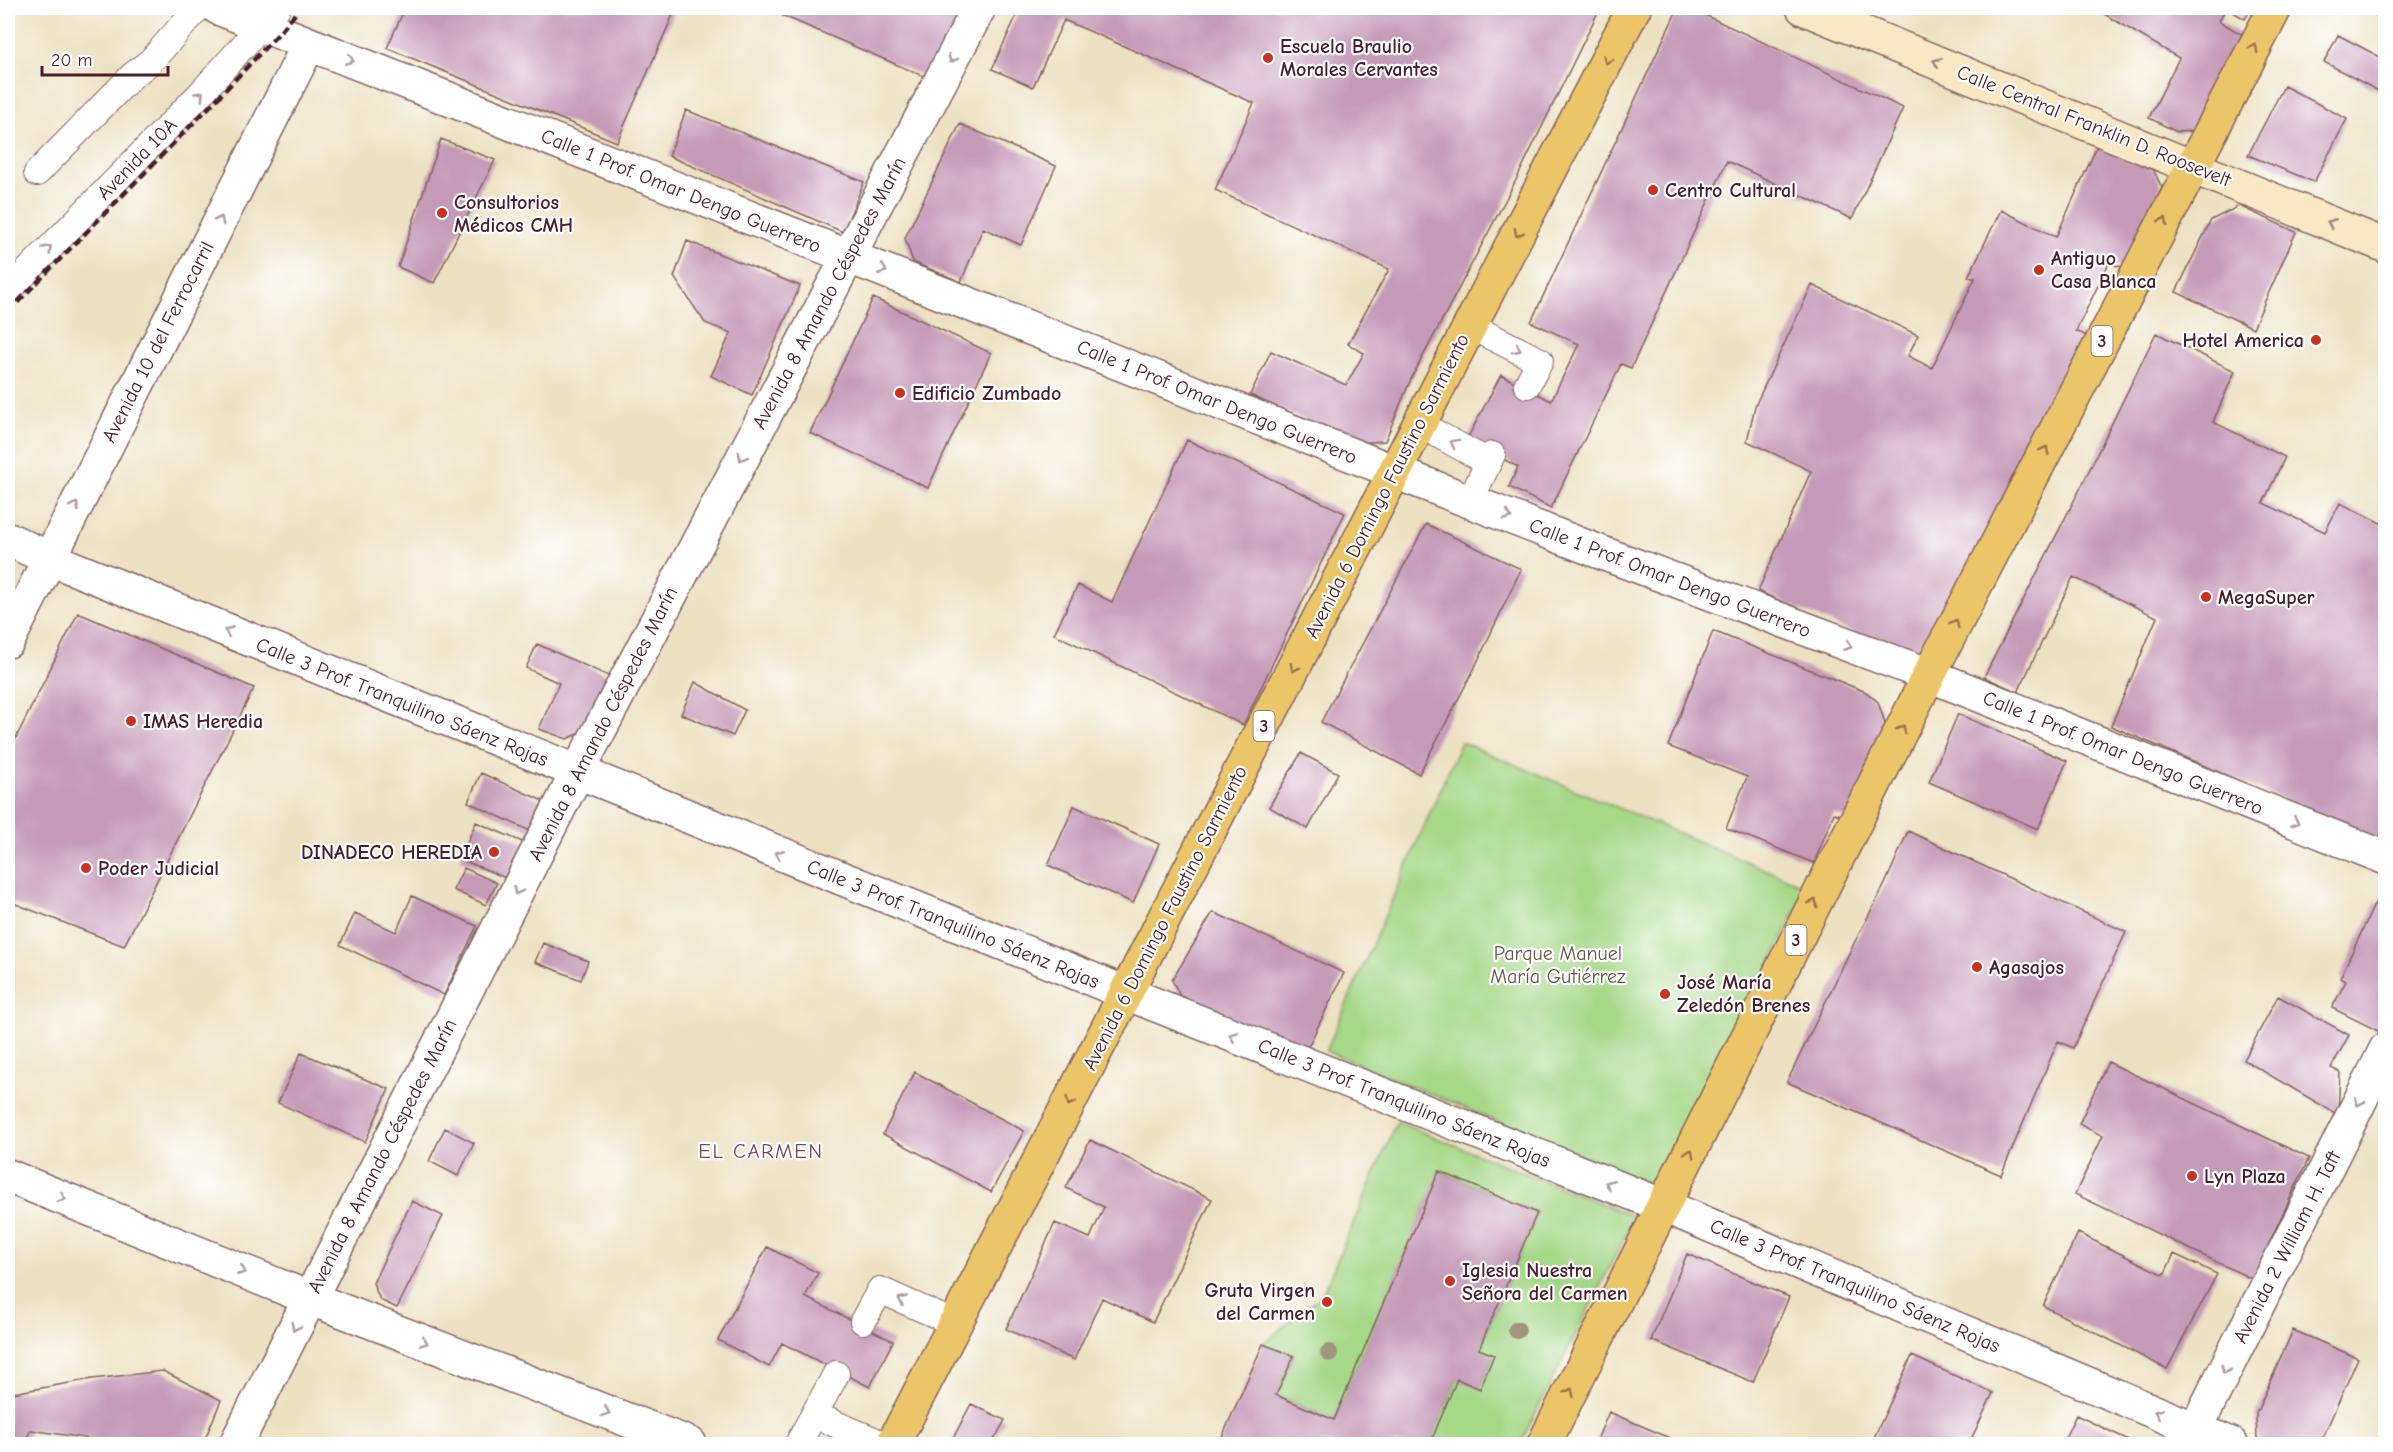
<svg xmlns="http://www.w3.org/2000/svg" width="2393" height="1452" font-family="'Comic Neue',sans-serif">
	<rect width="100%" height="100%" fill="#fff"/>
	<filter id="ink" filterUnits="userSpaceOnUse"><feTurbulence type="fractalNoise" baseFrequency=".0167" numOctaves="2"/><feDisplacementMap in="SourceGraphic" scale="12" xChannelSelector="R" yChannelSelector="G"/><feConvolveMatrix kernelMatrix="1 2 1 2 8 2 1 2 1" color-interpolation-filters="sRGB"/></filter>
	<filter id="wash" filterUnits="userSpaceOnUse"><feTurbulence type="fractalNoise" baseFrequency=".008" numOctaves="4" result="noise"/><feDisplacementMap in="SourceGraphic" scale="24" xChannelSelector="R" yChannelSelector="G"/><feGaussianBlur stdDeviation="1.35" result="paint"/><feColorMatrix in="noise" values="0 0 0 0 0 0 0 0 0 0 0 0 0 0 0 0 0 1.4 0 .05"/><feComposite in="paint" operator="in"/></filter>
	<g filter="url(#wash)">
		<rect width="100%" height="100%" fill="#ece1c1"/>
		<path fill="#a5d887" stroke="#787c59" stroke-width="1.5" d="M1461 742 1807 887 1662 1189 1326 1051Z
			M1397 1122 1635 1217 1520 1444H1430L1457 1379 1480 1388 1494 1356 1479 1349 1537 1213 1440 1171 1334 1420 1276 1395 1294 1356 1263 1344 1322 1295Z"/>
		<g id="blocks">
			<path fill="#c49ab7" d="M405 8H676L617 142 387 48Z
				M765 8H955L965 12 930 79Z
				M1020 8H1600L1517 178 1411 379 1385 441 1356 443 1250 395 1271 351 1346 385 1364 353 1348 344 1389 269 1215 190 1254 103 1064 20 1033 87 992 69Z
				M1678 8H1690L1903 108 1852 219 1727 161 1631 368 1621 364 1551 508 1509 487 1518 467 1467 439 1501 375 1551 401 1579 344 1531 322Z
				M2094 8H2251L2245 19 2226 8 2219 21 2246 37 2194 131 2177 132 2149 118 2179 58Z
				M2338 35 2382 58 2385 54V86L2382 93 2324 62Z
				M2284 86 2347 119 2314 182 2248 155Z
				M686 110 864 182 843 232 669 156Z
				M960 124 1056 166 1021 245 983 228 961 282 913 262 905 238Z
				M441 139 495 160 434 283 398 267Z
				M2098 144 2152 167 2162 188 2124 268 2109 263 2076 331 2093 339 1934 651 1909 658 1758 591 1811 471 1747 441 1755 406 1812 285 1918 335 1908 356 1932 368 1975 278 1968 277 2001 210 2056 237Z
				M2239 206 2296 232 2253 328 2176 292 2211 220Z
				M687 241 800 286 752 395 711 376 731 333 705 323 674 277Z
				M873 298 991 353 928 488 810 433Z
				M2156 333 2235 371 2213 422 2285 457 2263 503 2325 532 2340 503 2385 525V843L2111 726 2157 617 2073 577 2018 692 1984 677 2082 485Z
				M1187 440 1345 513 1243 725 1054 634 1078 585 1112 602Z
				M1426 524 1521 569 1473 671 1419 774 1321 722Z
				M78 613 254 688 124 946 8 901V754Z
				M1713 631 1866 692 1878 702 1888 732 1852 819 1834 813 1814 863 1726 828 1747 777 1668 746Z
				M537 644 611 677 585 731 567 739 539 729 559 683 526 668Z
				M695 682 745 710 733 736 681 714Z
				M1958 714 2067 761 2038 829 1929 782Z
				M1301 753 1338 773 1308 829 1269 807Z
				M481 773 543 801 530 831 468 802Z
				M1074 806 1159 844 1133 903 1048 865Z
				M476 822 527 844 513 881 460 859Z
				M1908 831 2126 932 2073 1048 2058 1041 2001 1175 1787 1082 1852 947 1885 884Z
				M464 868 497 883 486 905 453 890Z
				M412 896 477 926 444 995 340 945 355 913 396 932Z
				M2376 901 2385 905V1031L2384 1034 2332 1008 2346 981 2340 978Z
				M1213 912 1344 973 1306 1051 1181 998 1172 980Z
				M543 943 588 961 581 980 535 962Z
				M2278 996 2349 1035 2331 1068 2340 1072 2338 1115 2244 1060Z
				M301 1053 389 1089 365 1142 278 1103Z
				M2108 1062 2309 1158 2252 1279 2075 1194 2103 1136 2079 1124Z
				M915 1072 1024 1131 991 1192 883 1134Z
				M445 1128 474 1143 458 1176 429 1161Z
				M1090 1140 1212 1199 1153 1322 1102 1298 1074 1360 1006 1329 1055 1223 1090 1238 1104 1207 1066 1188Z
				M1439 1171 1537 1213 1479 1349 1494 1355 1480 1389 1457 1379 1430 1444H1219L1263 1344 1294 1356 1276 1395 1334 1420Z
				M412 1201 443 1216 397 1308 380 1300 373 1283Z
				M2078 1233 2164 1275 2174 1254 2217 1274 2167 1369 2043 1306Z
				M767 1247 818 1273 805 1297 893 1341 870 1387 782 1343 769 1367 718 1340Z
				M1687 1254 1789 1297 1753 1382 1651 1340Z
				M2293 1330 2358 1358 2320 1444H2267L2257 1440 2256 1414Z
				M1912 1356 1993 1393 1969 1444H1871Z
				M163 1371 221 1400 203 1444H100L85 1438 31 1430 23 1444H8V1394L92 1379Z
				M971 1404 1005 1420 994 1440 1005 1444H950Z
				M1609 1412 1684 1444H1595Z
				M2076 1415 2137 1444H2062Z"/>
		</g>
	</g>
	<g filter="url(#ink)">
		<use href="#blocks" fill-opacity="0" stroke="#836360" stroke-width="1.5"/>
		<g fill="none" stroke-linecap="round" stroke-linejoin="round">
			<defs>
				<path id="service" d="M37 173 132 76 151 61 198 8
					M8 291 202 92 277 8
					M1470 326 1540 361 1527 385
					M1419 424 1488 462
					M1470 501 1492 455
					M863 1321 880 1290 956 1324
					M814 1415 883 1444
					M798 1444 836 1374"/>
				<path id="minor" d="M218 8 1395 472 1597 551 1929 675 2386 858
					M8 539 48 558 1126 993 1664 1206 2231 1444
					M8 641 309 44
					M8 1176 309 1298 690 1444"/>
				<path id="tertiary" d="M236 1444 577 773 979 8
					M2188 1444 2386 1049"/>
				<path id="secondary" d="M1803 8 2386 246"/>
				<path id="primary" d="M893 1444 1634 8
					M1544 1444 1929 675 2275 8"/>
			</defs>
			<use href="#service" stroke="#836360" stroke-width="28"/>
			<use href="#minor" stroke="#836360" stroke-width="36"/>
			<use href="#tertiary" stroke="#836360" stroke-width="36"/>
			<use href="#secondary" stroke="#836360" stroke-width="36"/>
			<use href="#primary" stroke="#836360" stroke-width="36"/>
			<use href="#service" stroke="#fff" stroke-width="26"/>
			<use href="#minor" stroke="#fff" stroke-width="33"/>
			<use href="#tertiary" stroke="#fff" stroke-width="33"/>
			<use href="#secondary" stroke="#f8e8c3" stroke-width="33"/>
			<use href="#primary" stroke="#edc569" stroke-width="33"/>
			<path stroke="#4a1f2b" stroke-width="4.5" stroke-dasharray="9 4.5" stroke-linecap="butt" d="M8 312 213 103 280 32 300 8"/>
		</g>
		<g fill="#a2957e">
			<circle cx="1517" cy="1330" r="9"/>
			<circle cx="1329" cy="1353" r="9"/>
		</g>
		<defs><path id="oneway-chevron" d="M-2-3.5L2.5 0L-2 3.5" fill="none" stroke-width="1.6" stroke-linecap="round" stroke-linejoin="round" transform="scale(1.5)"/></defs>
		<g stroke="#9c724a">
			<use href="#oneway-chevron" transform="translate(2254 48) rotate(-63)"/>
			<use href="#oneway-chevron" transform="translate(1607 60) rotate(117)"/>
			<use href="#oneway-chevron" transform="translate(2164 221) rotate(-62)"/>
			<use href="#oneway-chevron" transform="translate(1518 233) rotate(117)"/>
			<use href="#oneway-chevron" transform="translate(2045 450) rotate(-63)"/>
			<use href="#oneway-chevron" transform="translate(1955 623) rotate(-63)"/>
			<use href="#oneway-chevron" transform="translate(1294 668) rotate(117)"/>
			<use href="#oneway-chevron" transform="translate(1902 729) rotate(-63)"/>
			<use href="#oneway-chevron" transform="translate(1814 903) rotate(-63)"/>
			<use href="#oneway-chevron" transform="translate(1070 1102) rotate(117)"/>
			<use href="#oneway-chevron" transform="translate(1690 1153) rotate(-64)"/>
			<use href="#oneway-chevron" transform="translate(1570 1392) rotate(-63)"/>
		</g>
		<g stroke="#ae9aa0">
			<use href="#oneway-chevron" transform="translate(952 59) rotate(117)"/>
			<use href="#oneway-chevron" transform="translate(350 60) rotate(22)"/>
			<use href="#oneway-chevron" transform="translate(200 95) rotate(-47)"/>
			<use href="#oneway-chevron" transform="translate(220 220) rotate(-63)"/>
			<use href="#oneway-chevron" transform="translate(48 249) rotate(-46)"/>
			<use href="#oneway-chevron" transform="translate(883 270) rotate(22)"/>
			<use href="#oneway-chevron" transform="translate(1517 349) rotate(27)"/>
			<use href="#oneway-chevron" transform="translate(1454 443) rotate(-151)"/>
			<use href="#oneway-chevron" transform="translate(742 457) rotate(118)"/>
			<use href="#oneway-chevron" transform="translate(75 506) rotate(-63)"/>
			<use href="#oneway-chevron" transform="translate(1508 516) rotate(21)"/>
			<use href="#oneway-chevron" transform="translate(228 631) rotate(-158)"/>
			<use href="#oneway-chevron" transform="translate(1848 646) rotate(21)"/>
			<use href="#oneway-chevron" transform="translate(2295 822) rotate(22)"/>
			<use href="#oneway-chevron" transform="translate(779 854) rotate(-158)"/>
			<use href="#oneway-chevron" transform="translate(517 891) rotate(117)"/>
			<use href="#oneway-chevron" transform="translate(1233 1036) rotate(-158)"/>
			<use href="#oneway-chevron" transform="translate(2359 1102) rotate(117)"/>
			<use href="#oneway-chevron" transform="translate(1609 1184) rotate(-158)"/>
			<use href="#oneway-chevron" transform="translate(62 1198) rotate(22)"/>
			<use href="#oneway-chevron" transform="translate(242 1271) rotate(22)"/>
			<use href="#oneway-chevron" transform="translate(902 1300) rotate(-156)"/>
			<use href="#oneway-chevron" transform="translate(295 1327) rotate(117)"/>
			<use href="#oneway-chevron" transform="translate(424 1342) rotate(21)"/>
			<use href="#oneway-chevron" transform="translate(2225 1370) rotate(117)"/>
			<use href="#oneway-chevron" transform="translate(606 1412) rotate(21)"/>
			<use href="#oneway-chevron" transform="translate(2158 1413) rotate(-157)"/>
		</g>
		<g stroke="#a18477">
			<use href="#oneway-chevron" transform="translate(1937 62) rotate(-158)"/>
			<use href="#oneway-chevron" transform="translate(2331 223) rotate(-158)"/>
		</g>
	</g>
	<g fill="#c8321e" stroke="#fff" stroke-width="2">
		<circle cx="1268" cy="58" r="6"/>
		<circle cx="1653" cy="190" r="6"/>
		<circle cx="442" cy="213" r="6"/>
		<circle cx="2039" cy="270" r="6"/>
		<circle cx="2316" cy="340" r="6"/>
		<circle cx="900" cy="393" r="6"/>
		<circle cx="2206" cy="597" r="6"/>
		<circle cx="131" cy="721" r="6"/>
		<circle cx="494" cy="852" r="6"/>
		<circle cx="86" cy="868" r="6"/>
		<circle cx="1977" cy="967" r="6"/>
		<circle cx="1665" cy="994" r="6"/>
		<circle cx="2192" cy="1176" r="6"/>
		<circle cx="1450" cy="1281" r="6"/>
		<circle cx="1327" cy="1302" r="6"/>
	</g>
	<g text-anchor="middle" dominant-baseline="central" stroke-width="4.5" stroke-linejoin="round" paint-order="stroke">
		<g fill="#fff" stroke="#80626b" stroke-width="1.5">
			<rect x="2091.5" y="326" width="21" height="30" rx="4.5"/>
			<rect x="1253.5" y="711" width="21" height="30" rx="4.5"/>
			<rect x="1785.5" y="925" width="21" height="30" rx="4.5"/>
		</g>
		<g font-size="18" font-weight="bold" fill="#4a1f2b">
			<text x="2102" y="341">3</text>
			<text x="1264" y="726">3</text>
			<text x="1796" y="940">3</text>
		</g>
		<g font-size="20" font-weight="bold" fill="#4a1f2b" stroke="#fff" text-anchor="start">
			<text x="1280" y="46">Escuela Braulio<tspan x="1280" dy="23">Morales Cervantes</tspan></text>
			<text x="1665" y="190">Centro Cultural</text>
			<text x="454" y="202">Consultorios<tspan x="454" dy="23">Médicos CMH</tspan></text>
			<text x="2051" y="258">Antiguo<tspan x="2051" dy="23">Casa Blanca</tspan></text>
			<text x="2304" y="340" text-anchor="end">Hotel America</text>
			<text x="912" y="393">Edificio Zumbado</text>
			<text x="2218" y="597">MegaSuper</text>
			<text x="143" y="721">IMAS Heredia</text>
			<text x="482" y="852" text-anchor="end">DINADECO HEREDIA</text>
			<text x="98" y="868">Poder Judicial</text>
			<text x="1989" y="967">Agasajos</text>
			<text x="1677" y="982">José María<tspan x="1677" dy="23">Zeledón Brenes</tspan></text>
			<text x="2204" y="1176">Lyn Plaza</text>
			<text x="1462" y="1270">Iglesia Nuestra<tspan x="1462" dy="23">Señora del Carmen</tspan></text>
			<text x="1315" y="1290" text-anchor="end">Gruta Virgen<tspan x="1315" dy="23">del Carmen</tspan></text>
		</g>
		<g font-size="20" fill="#4a1f2b" stroke="#fff">
			<text transform="translate(2094 126) rotate(22)">Calle Central Franklin D. Roosevelt</text>
			<text transform="translate(137 159) rotate(-46)">Avenida 10A</text>
			<text transform="translate(681 191) rotate(22)">Calle 1 Prof. Omar Dengo Guerrero</text>
			<text transform="translate(829 293) rotate(-62)">Avenida 8 Amando Céspedes Marín</text>
			<text transform="translate(158 342) rotate(-63)">Avenida 10 del Ferrocarril</text>
			<text transform="translate(1217 402) rotate(22)">Calle 1 Prof. Omar Dengo Guerrero</text>
			<text transform="translate(1387 486) rotate(-63)">Avenida 6 Domingo Faustino Sarmiento</text>
			<text transform="translate(1670 578) rotate(21)">Calle 1 Prof. Omar Dengo Guerrero</text>
			<text transform="translate(402 702) rotate(22)">Calle 3 Prof. Tranquilino Sáenz Rojas</text>
			<text transform="translate(603 724) rotate(-63)">Avenida 8 Amando Céspedes Marín</text>
			<text transform="translate(2123 753) rotate(22)">Calle 1 Prof. Omar Dengo Guerrero</text>
			<text transform="translate(1165 918) rotate(-63)">Avenida 6 Domingo Faustino Sarmiento</text>
			<text transform="translate(953 924) rotate(22)">Calle 3 Prof. Tranquilino Sáenz Rojas</text>
			<text transform="translate(1404 1103) rotate(22)">Calle 3 Prof. Tranquilino Sáenz Rojas</text>
			<text transform="translate(382 1156) rotate(-63)">Avenida 8 Amando Céspedes Marín</text>
			<text transform="translate(2287 1247) rotate(-63)">Avenida 2 William H. Taft</text>
			<text transform="translate(1855 1286) rotate(23)">Calle 3 Prof. Tranquilino Sáenz Rojas</text>
		</g>
		<g font-size="20" fill="#655647" stroke="#fff">
			<text x="1558" y="953">Parque Manuel<tspan x="1558" dy="23">María Gutiérrez</tspan></text>
		</g>
		<g font-size="21" letter-spacing="1.5" fill="#754a5c" stroke="#fff">
			<text x="761" y="1151">EL CARMEN</text>
		</g>
	</g>
	<rect width="2393" height="1452" fill="none" stroke="#fff" stroke-width="30"/>
	<path d="M42 66v9h126v-9" fill="none" stroke="#4a1f2b" stroke-width="3"/>
	<text x="51" y="66" font-size="18" fill="#4a1f2b" stroke="#ffffff" stroke-width="4.5" paint-order="stroke">20 m</text>
</svg>
